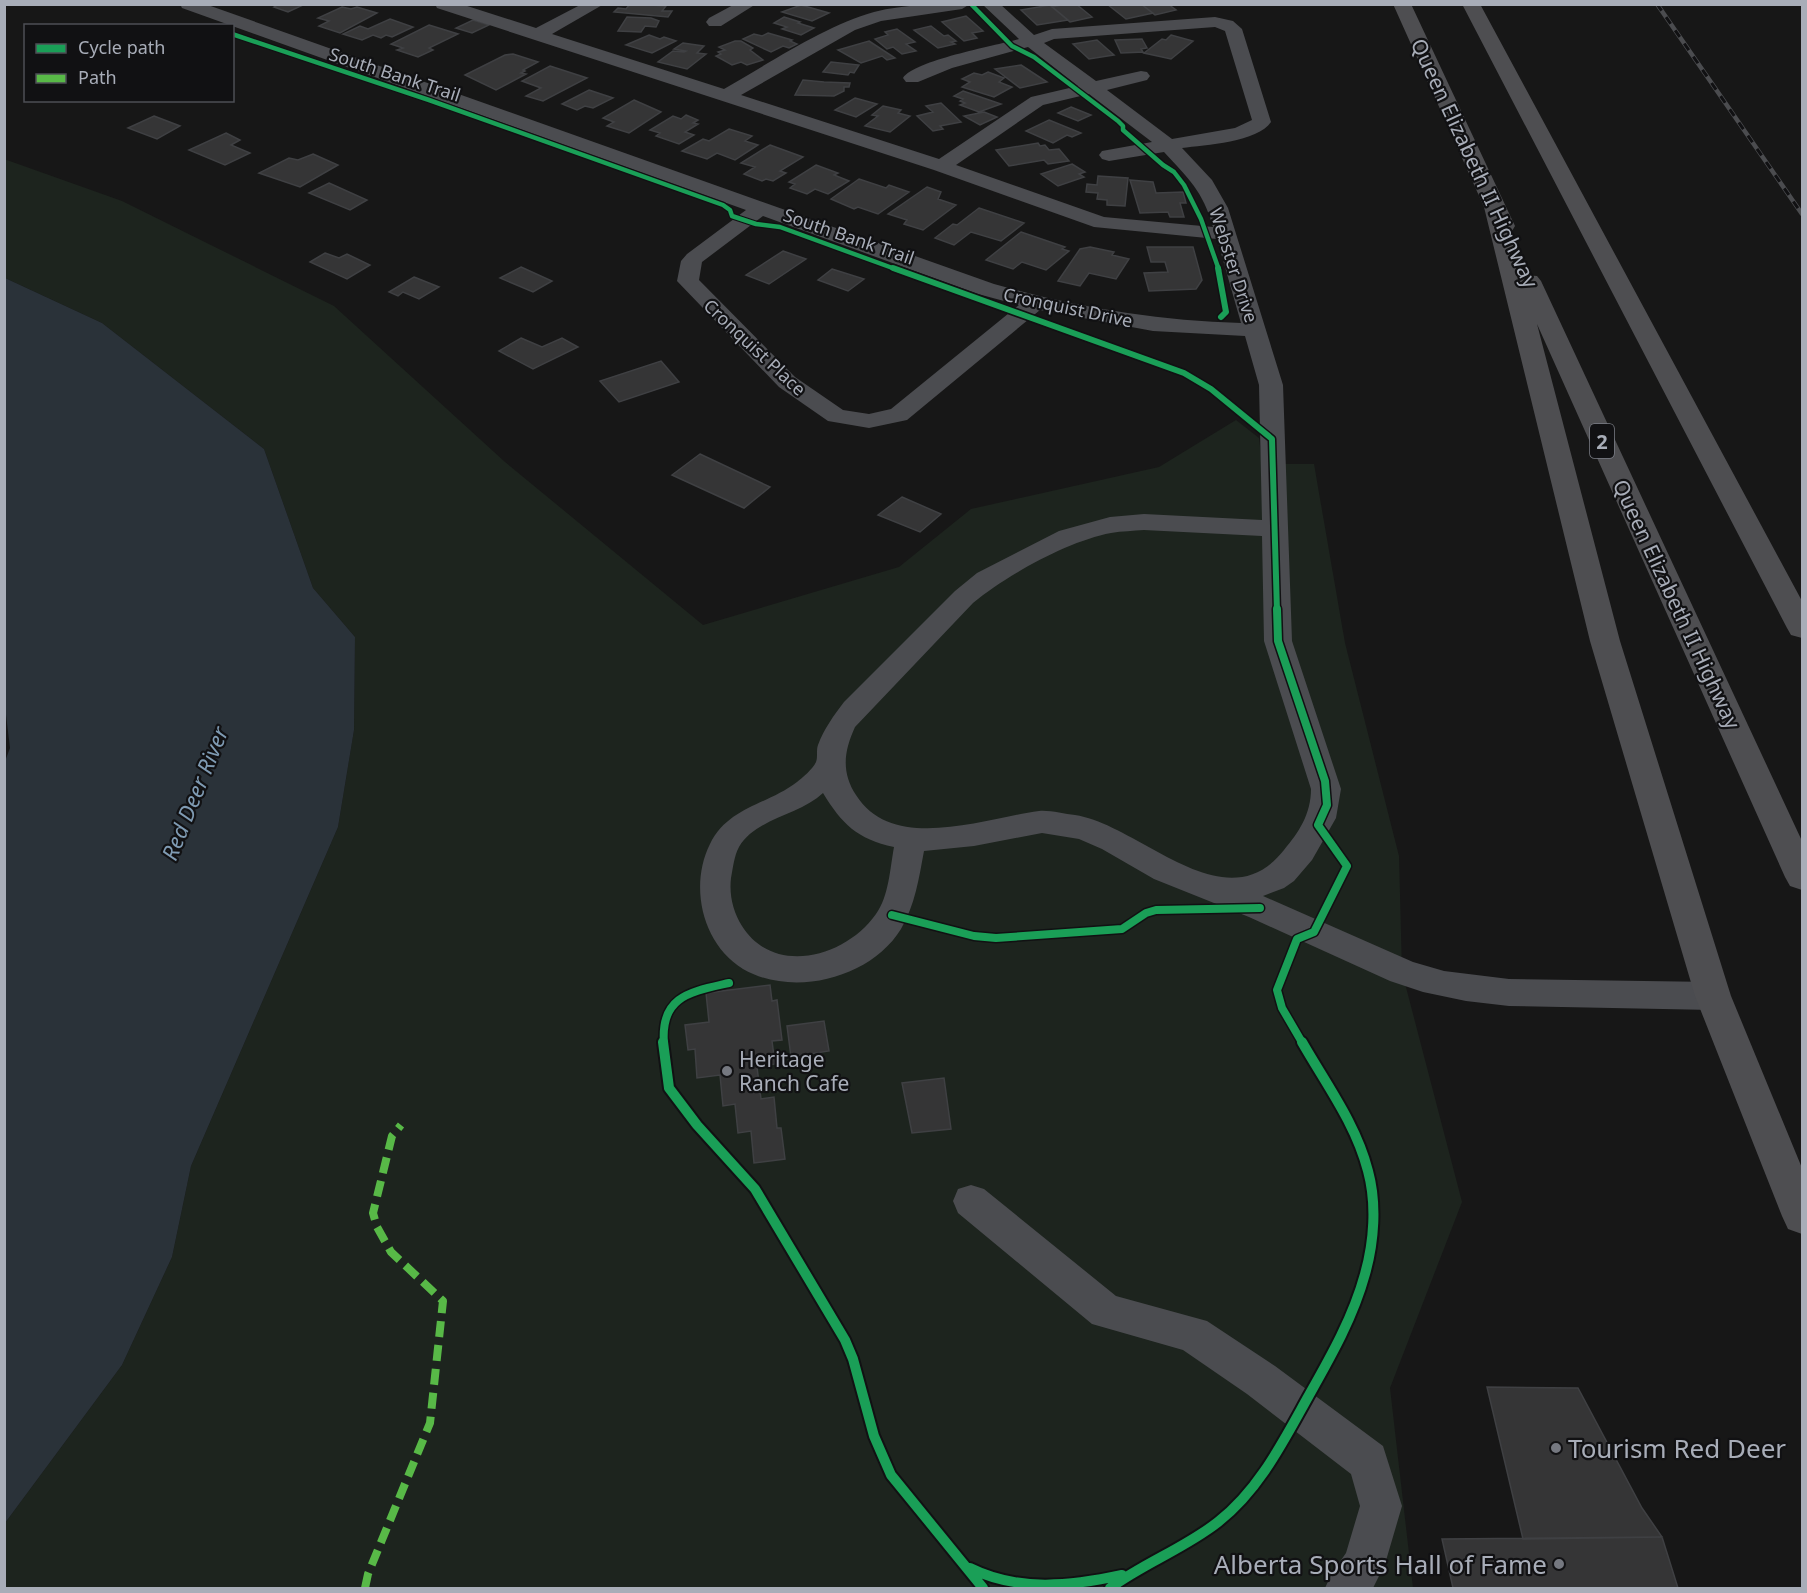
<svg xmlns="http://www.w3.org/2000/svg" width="1807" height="1593" font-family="'Noto Sans',sans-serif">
	<rect width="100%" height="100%" fill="#171717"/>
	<path fill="#1d241e" d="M4 159 122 201 334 306 505 462 703 625 899 567 971 509 1159 467 1236 420 1259 438 1262 464H1314L1345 643 1399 856 1402 972 1462 1202 1390 1388 1413 1588H5V1523L122 1365 172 1257 191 1166 338 827 354 730 355 637 313 588 264 449 102 323 5 278Z"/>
	<path fill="#2a3239" d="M5 278 102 323 264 449 313 588 355 637 354 730 338 827 191 1166 172 1257 122 1365 5 1523 4 764 10 748 4 698Z"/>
	<path fill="#353536" stroke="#3f4043" stroke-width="1.5" d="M279 4H305L288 12 274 7Z
		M630 4 666 6 662 11H672L668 17 614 12 618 8 626 9Z
		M1067 4H1076L1092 17 1070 22 1052 7Z
		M1107 4H1141L1153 13 1126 19Z
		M1141 4H1168L1176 10 1155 15Z
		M801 5 829 13 812 21 782 12Z
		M1050 5 1068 20 1037 25 1021 10Z
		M342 7 351 9 357 7 377 13 340 33 319 26 329 21 318 18Z
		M966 16 983 31 972 33 977 38 964 41 942 22Z
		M627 17 651 18 659 21 656 27 645 26 641 32 618 31Z
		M784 17 800 22 798 23 814 28 801 35 782 29 787 27 774 23Z
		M390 19 413 27 392 37 386 35 381 38 373 35 362 40 343 34 360 26 368 29Z
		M473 20 489 25 472 33 456 28Z
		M429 25 458 34 429 48 433 50 418 57 397 50 403 48 391 44Z
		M931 26 944 36 948 35 956 41 951 42 955 44 938 48 914 30Z
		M897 29 915 42 906 44 916 51 902 54 893 47 887 49 875 39 888 35 885 32Z
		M768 33 792 40 790 41 797 44 789 48 783 46 771 52 743 39 754 34 762 36Z
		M649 35 660 39 664 37 676 41 652 53 626 45Z
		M1171 35 1193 41 1171 59 1144 53 1162 39 1166 40Z
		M1142 39 1147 48 1141 49 1143 52 1121 53 1115 40Z
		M1097 40 1114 55 1089 59 1073 44Z
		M735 41H741L753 48 750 50 763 60 747 65 741 62 732 65 716 56 721 54 718 52 725 50 719 47Z
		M869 41 895 58 887 60 882 56 861 63 838 50Z
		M683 43 704 46 697 53 706 54 687 69 658 62 673 51 684 52 686 51 674 49Z
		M513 54 538 62 523 70 525 71 521 73 526 74 496 90 465 75 505 55Z
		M831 62 859 65 854 73 850 72 848 75 823 72Z
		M1021 65 1047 82 1020 88 995 69Z
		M550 66 587 78 543 101 526 96 541 88 522 81Z
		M988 72 1004 78 999 82 1012 87 994 97 962 87 970 82 962 79 974 73 982 75Z
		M803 80 824 82 850 83 849 87H844V91L834 96 795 95Z
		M589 90 613 98 593 108 585 106 577 110 562 104Z
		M963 91 1001 104 979 112 960 105 965 103 960 101 963 99 954 96Z
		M855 98 877 104 856 117 835 110Z
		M634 100 661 112 629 133 607 126 614 122 603 118Z
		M941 103 961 122 940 126 943 129 933 131 917 116 933 112 926 106Z
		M883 106 901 110 898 113 910 116 890 132 865 126 878 116 872 115Z
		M1071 107 1091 115 1078 121 1058 113Z
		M984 112 997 117 980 125 964 116Z
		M686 115 698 120 693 123 698 124 685 132 694 135 679 144 656 136 660 133 650 130 673 116 681 119Z
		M154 116 180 126 157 139 128 128Z
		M1049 120 1081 133 1072 137 1067 135 1053 143 1026 131Z
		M729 129 752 136 745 141 758 145 735 160 717 153 707 159 682 151 703 139 709 141Z
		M226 133 240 140 231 145 250 153 225 165 189 150Z
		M1038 143 1040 146 1045 145 1049 150 1059 149 1069 161 1048 164 1044 160 1009 166 996 150Z
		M770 145 803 157 780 171 786 173 773 181 766 179 762 181 744 174 755 167 741 163Z
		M313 154 338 165 300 187 259 173 289 158 298 160Z
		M1072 164 1085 172 1079 174 1084 177 1058 186 1041 174Z
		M816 165 838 173 834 175 849 181 828 194 815 189 807 194 790 188 795 184 789 182Z
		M1098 176 1128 178 1125 206 1107 205V200L1097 199 1098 193 1086 192 1087 184 1097 185Z
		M859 179 886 188 889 185 909 192 878 214 858 207 854 209 831 199Z
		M1130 180 1153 182 1156 193 1183 192 1186 203H1180L1184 217H1170L1168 212 1140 213Z
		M329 183 367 200 350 210 309 193Z
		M927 187 941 192 938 199 956 205 923 230 904 224 907 220 888 214Z
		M979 208 1024 223 1001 241 971 232 954 245 935 238 953 224 957 225Z
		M1021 232 1065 247 1062 249 1069 251 1046 270 1022 262 1013 269 986 260Z
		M1090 247 1114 252 1112 255 1129 259 1116 279 1089 273 1080 286 1058 281 1080 249Z
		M1147 247H1193L1202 280 1196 289 1149 291 1144 273 1168 272 1165 262H1151Z
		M783 251 806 259 769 284 746 275Z
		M325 253 339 258 347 254 370 265 347 279 310 262Z
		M521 267 552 281 533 292 500 278Z
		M832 269 864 279 848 291 818 280Z
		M414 277 439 287 419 299 403 292 398 296 389 292Z
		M521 338 542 347 562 338 578 347 533 369 499 351Z
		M661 361 679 382 619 402 600 381Z
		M700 454 770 487 744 508 672 475Z
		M902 497 941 514 920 532 878 515Z
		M770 985 772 1001 777 1000 782 1040 772 1041 775 1064 757 1067 761 1099 774 1097 777 1128H781L785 1159 754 1163 751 1131 738 1133 735 1104 723 1106 720 1075 697 1078 695 1049 688 1050 685 1025 709 1022 706 993Z
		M824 1021 829 1051 791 1057 787 1026Z
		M944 1078 951 1129 912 1133 902 1083Z
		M1487 1387 1578 1388 1642 1508 1662 1537 1523 1539Z
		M1662 1537 1678 1588H1453L1442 1539Z"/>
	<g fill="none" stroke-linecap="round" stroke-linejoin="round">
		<path fill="#4b4c50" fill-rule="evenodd" d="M180 4H205L994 284C1075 307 1157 321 1241 323L1217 239 1094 227 934 170 437 8 435 4H461L536 28 582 4H604L552 34 724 89C768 64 826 25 874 12 905 4 938 4 970 4L962 9 881 21 855 30 741 95 939 159 1031 97 1078 86 1028 47 952 68 918 82H906L903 78C915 60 995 46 1019 39L982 4H1000L1034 35 1052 29 1215 17 1233 21 1242 29 1271 122C1258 142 1205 145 1182 148L1212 180 1228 208 1283 385 1292 641 1341 789 1336 818 1312 860 1294 881 1284 888 1263 896 1413 962 1444 971 1509 979 1713 982 1725 986 1730 996 1725 1006 1713 1010 1509 1006 1466 1001 1423 992 1390 981 1249 917 1154 879 1102 849 1079 839 1042 833 974 846 924 851C919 878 915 905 901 929 871 978 793 998 743 969 702 944 689 886 710 844 728 807 767 805 797 782 802 778 813 769 816 762 818 757 816 750 818 745 824 729 834 715 844 702L955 591 977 573 1059 531 1110 517 1144 514 1262 520 1259 385 1245 336 1153 331 1040 310 907 420 869 428 828 421 779 387 677 281 681 261 687 254 746 210 182 8ZM1215 27 1225 31 1252 120 1235 128 1172 139 1107 90 1147 80 1150 76 1147 72 1141 71 1096 81 1044 43 1054 39ZM1089 94 1152 142 1102 151 1099 155 1102 159 1109 161 1164 152C1188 178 1203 191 1213 227L1104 217 956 165 1043 105ZM763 216 978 294 1019 305 891 409 869 414 843 410 795 377 699 280 702 262ZM1144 530 1262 536 1264 641 1311 789C1311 814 1299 832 1284 850 1225 925 1141 825 1075 815 1064 814 1050 810 1039 811 985 818 893 854 856 795 841 772 844 751 855 727L973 603C1007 575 1068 541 1111 533 1122 531 1133 531 1144 530ZM823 793C842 824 857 839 894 847 890 868 889 896 876 914 846 957 774 977 742 926 733 912 729 895 731 878 733 868 734 856 739 847 756 818 800 815 823 793Z
			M735 4H756L721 26H709L706 22 709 18Z
			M971 1185 984 1189 1116 1296 1207 1321 1275 1366 1383 1446 1402 1506 1385 1564 1373 1588H1325L1332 1573 1346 1553 1360 1506 1351 1474 1247 1394 1183 1350 1092 1324 958 1213 953 1201 958 1189Z"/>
		<path fill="#4e4e51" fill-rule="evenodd" d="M1393 4H1411L1515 226 1512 231 1524 275 1537 276 1541 281 1802 841V890L1790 886 1785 877 1537 324 1620 641 1731 996 1802 1168V1234L1788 1229 1782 1216 1695 996 1590 641 1484 207Z
			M1462 4H1480L1802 601V638L1791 635 1787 628Z"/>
		<defs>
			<path id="rail" d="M1657 4 1802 214"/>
		</defs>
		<use href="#rail" stroke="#4b4c4f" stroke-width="4.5"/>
		<use href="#rail" stroke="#111113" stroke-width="3" stroke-dasharray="8" stroke-linecap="butt"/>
		<path stroke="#58b947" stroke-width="8" stroke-dasharray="16 8" stroke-linecap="butt" d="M365 1588 368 1574 430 1423 443 1301 391 1252 377 1227 373 1213 392 1136 401 1125"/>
		<defs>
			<path id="cycleway-far3" d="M971 4 1012 46 1034 57 1118 121 1123 126V130L1163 165 1174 172 1184 185 1201 219 1219 270
				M232 34 429 100 723 205 730 210 732 216 756 224 780 227 898 270"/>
			<path id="cycleway-far2" d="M893 268 1184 373 1211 389 1272 439 1277 611
				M1218 268 1226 312 1221 317"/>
			<path id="cycleway-far1" d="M1277 609 1278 641 1325 781 1327 805 1318 825 1347 866 1314 932 1297 939 1277 990 1282 1008 1303 1044
				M892 915 974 936 996 938 1122 929 1146 913 1156 910 1260 908
				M664 1044C660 996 690 992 729 983"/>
			<path id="cycleway" d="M663 1042 669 1088 697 1125 755 1189 845 1340 853 1359 874 1436 891 1475 983 1588
				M970 1568C1018 1592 1071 1586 1122 1575
				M1110 1588C1144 1563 1185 1548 1218 1522 1259 1490 1283 1442 1308 1397 1330 1358 1353 1318 1365 1274 1374 1242 1377 1204 1368 1171 1356 1124 1326 1084 1302 1042"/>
		</defs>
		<use href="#cycleway-far3" stroke="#111113" stroke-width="7"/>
		<use href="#cycleway-far2" stroke="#111113" stroke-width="9"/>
		<use href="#cycleway-far1" stroke="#111113" stroke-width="11"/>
		<use href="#cycleway" stroke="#111113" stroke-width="14"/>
		<use href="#cycleway-far3" stroke="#1a9f57" stroke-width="4.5"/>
		<use href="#cycleway-far2" stroke="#1a9f57" stroke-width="6"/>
		<use href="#cycleway-far1" stroke="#1a9f57" stroke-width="8"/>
		<use href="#cycleway" stroke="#1a9f57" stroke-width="10"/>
	</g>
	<g fill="#757880" stroke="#111113" stroke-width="2">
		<circle cx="727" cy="1071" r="6"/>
		<circle cx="1556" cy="1448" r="6"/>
		<circle cx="1559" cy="1564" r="6"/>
	</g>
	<g text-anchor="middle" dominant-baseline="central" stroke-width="4.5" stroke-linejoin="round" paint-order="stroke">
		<g font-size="18" fill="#a8adb8" stroke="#111113">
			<text transform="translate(395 74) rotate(18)">South Bank Trail</text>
			<text transform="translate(849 236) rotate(19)">South Bank Trail</text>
			<text transform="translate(1234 265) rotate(72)">Webster Drive</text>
			<text transform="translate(1068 307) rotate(12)">Cronquist Drive</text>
			<text transform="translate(755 347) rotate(43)">Cronquist Place</text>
		</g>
		<rect fill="#111113" stroke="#7b7e86" stroke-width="1.5" x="1590" y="424" width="24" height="34" rx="4.5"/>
		<g font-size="20" font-weight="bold" fill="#a8adb8">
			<text x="1602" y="441">2</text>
		</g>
		<g font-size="21" fill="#a8adb8" stroke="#111113">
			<text transform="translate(1475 163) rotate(65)">Queen Elizabeth II Highway</text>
			<text transform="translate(1677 604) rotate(65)">Queen Elizabeth II Highway</text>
		</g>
		<g font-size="21" fill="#a8adb8" stroke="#111113" text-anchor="start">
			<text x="739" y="1059">Heritage<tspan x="739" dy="24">Ranch Cafe</tspan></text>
		</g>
		<g font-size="22" font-style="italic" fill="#7f9bb3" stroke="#111113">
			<text transform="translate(194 793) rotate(-68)">Red Deer River</text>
		</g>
		<g font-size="26" fill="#a8adb8" stroke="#111113" text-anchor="start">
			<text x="1568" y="1448">Tourism Red Deer</text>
			<text x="1547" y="1564" text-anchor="end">Alberta Sports Hall of Fame</text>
		</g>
	</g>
	<rect width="1807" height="1593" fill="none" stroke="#a8adb8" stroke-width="12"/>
	<rect x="24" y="24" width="210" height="78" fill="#111113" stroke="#4d4f55" stroke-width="1.5"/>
	<rect x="36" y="44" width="30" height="9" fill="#1a9f57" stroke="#4d4f55" stroke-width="1.5"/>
	<text x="78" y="54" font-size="18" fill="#a8adb8">Cycle path</text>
	<rect x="36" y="74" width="30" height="9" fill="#58b947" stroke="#4d4f55" stroke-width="1.5"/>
	<text x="78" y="84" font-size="18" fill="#a8adb8">Path</text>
</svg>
